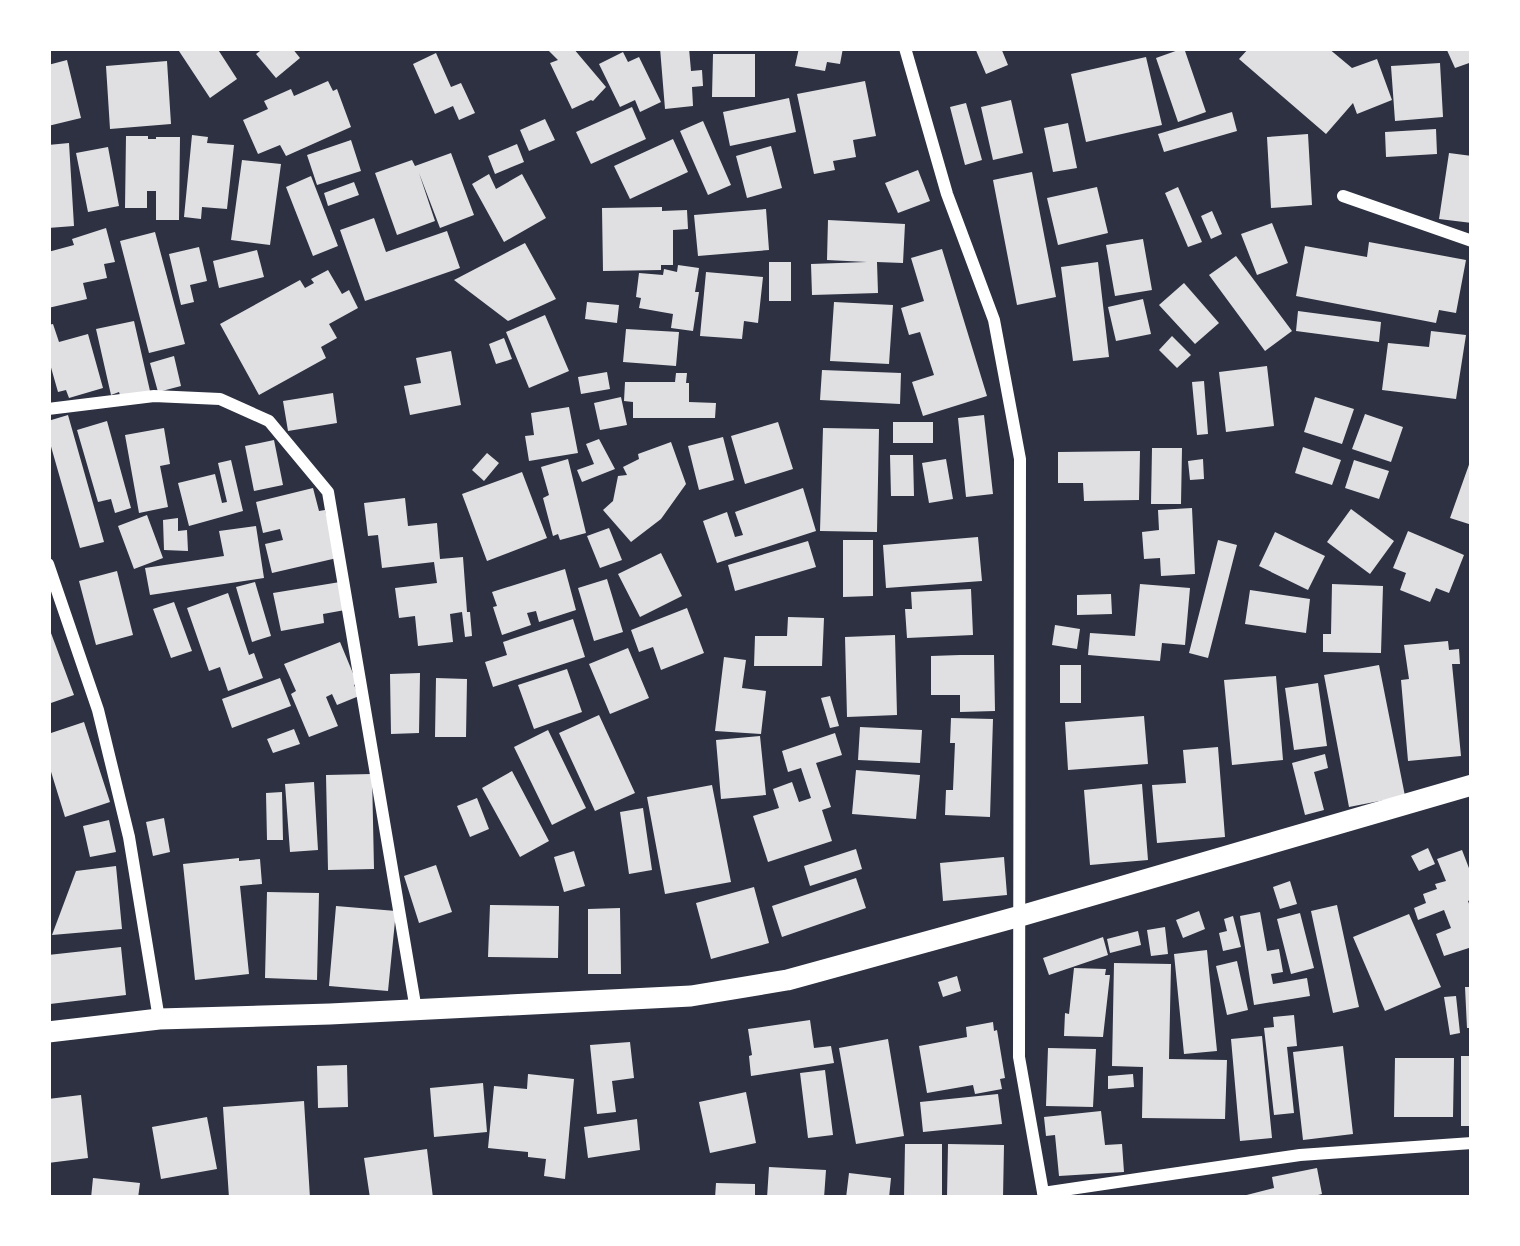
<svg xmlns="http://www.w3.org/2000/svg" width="1520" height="1246" font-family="'Noto Serif',serif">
	<rect width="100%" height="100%" fill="#2d3142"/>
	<path fill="#e0e0e3" d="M177 48H217L237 79 210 98Z
		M264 48H292L300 58 276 78 256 54Z
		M546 48H573L606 87 593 101 591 100 572 109 550 63 558 60Z
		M660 48H689L691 71 702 70 703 86 692 87 693 106 665 109Z
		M799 48H843L840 64 827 62 825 71 795 66Z
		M975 48H1001L1008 65 986 74Z
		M1184 48 1206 112 1178 122 1156 58Z
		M1249 48H1328L1352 68 1377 59 1392 100 1357 114 1353 103 1326 134 1239 59Z
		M1446 48H1472V62L1455 68Z
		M623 52 628 62 639 57 661 102 640 112 635 100 620 107 599 64Z
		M436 53 451 87 461 83 475 113 459 120 453 106 435 114 413 64Z
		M713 54H755V97H712Z
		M1146 57 1162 125 1086 142 1071 74Z
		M67 60 81 118 48 126V65Z
		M167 61 171 124 110 129 106 66Z
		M1440 63 1443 117 1395 121 1391 66Z
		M328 81 333 91 337 89 351 127 286 156 280 145 258 154 243 120 268 109 264 101 291 89 294 96Z
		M865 81 876 136 853 140 856 157 833 161 835 170 814 174 797 94Z
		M789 98 796 132 730 146 723 112Z
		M1011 100 1023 153 993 160 981 107Z
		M966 103 982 160 965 165 950 107Z
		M632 107 646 139 591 164 576 132Z
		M1232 112 1237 131 1164 152 1158 134Z
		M545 119 555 140 529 151 520 130Z
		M703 121 731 185 708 195 680 131Z
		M1068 123 1077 168 1053 172 1044 128Z
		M1436 129 1437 154 1386 157 1385 132Z
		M1308 134 1312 205 1271 208 1267 137Z
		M192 135 208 137 207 143 234 145 227 209 202 207 201 219 184 217Z
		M126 136H148V139H156V137H180L179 220H156V191H147V208H125Z
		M673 139 688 172 630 199 614 166Z
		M351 140 361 171 317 185 307 155Z
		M69 143 74 226 48 228V145Z
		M517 144 524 162 495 174 488 156Z
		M771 146 782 188 747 198 736 156Z
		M108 147 119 206 88 212 76 153Z
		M451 153 474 215 440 228 419 173 435 221 397 235 375 173 412 160 415 166Z
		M1449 153 1472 156V223L1439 219Z
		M242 160 281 164 270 245 231 240Z
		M918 170 930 201 898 213 885 183Z
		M1032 172 1056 297 1017 305 993 180Z
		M489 174 496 189 522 174 546 218 504 242 472 184Z
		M311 176 338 246 313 256 286 187Z
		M354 182 359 195 328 206 324 193Z
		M1097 187 1108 233 1058 245 1047 198Z
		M1178 187 1202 242 1188 247 1165 193Z
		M662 207V211L687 210 688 229 673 230V265H661V270L603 271 602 208Z
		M766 209 769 250 698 256 694 215Z
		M1212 211 1222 234 1211 239 1201 216Z
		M374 218 386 252 447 231 460 268 365 301 340 230Z
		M828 220 905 224 903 263 877 262 878 293 812 295 811 264 867 262 827 260Z
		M1272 223 1288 263 1257 275 1241 234Z
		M106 228 115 262 104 264 107 278 83 283 87 299 48 308V252L74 245 72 239Z
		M155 232 185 344 149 353 120 241Z
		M1143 239 1152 290 1115 296 1106 245Z
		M1369 242 1466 260 1456 313 1439 310 1436 323 1296 296 1305 246 1367 257Z
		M525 243 556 299 508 321 454 280Z
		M199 247 207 281 190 285 194 302 181 305 169 254Z
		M942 249 987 396 923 416 912 382 934 375 920 332 909 335 901 308 924 301 911 258Z
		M257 250 264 277 219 288 213 261Z
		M1236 256 1292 331 1265 351 1209 275Z
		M769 262H791V301H769Z
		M1098 262 1109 357 1073 361 1061 267Z
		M678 265 699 268 695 292H699L693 331 671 328 673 314 639 308 641 298 636 297 639 273 663 275 664 269 677 272Z
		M328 270 342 294 349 290 358 308 329 324 337 338 321 347 326 358 259 395 220 324 300 280 305 288 314 283 311 279Z
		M706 272 763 277 758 323 744 321 742 339 700 336Z
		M1184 283 1219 323 1195 344 1159 305Z
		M1143 299 1151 334 1116 341 1108 307Z
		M587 302 619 305 617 323 585 319Z
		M834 302 893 305 889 364 830 361Z
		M1298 311 1381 322 1379 342 1296 331Z
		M545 315 569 371 529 388 506 332Z
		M134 321 150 391 121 398 119 392 111 395 96 329Z
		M53 324 59 342 88 334 103 388 69 398 66 390 58 392 48 357V325Z
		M626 329 679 332 676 366 623 362Z
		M1431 331 1466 335 1456 399 1382 390 1388 343 1429 347Z
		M1172 336 1191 355 1177 368 1159 350Z
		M504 338 512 359 496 364 489 344Z
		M451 351 461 405 410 415 404 386 421 383 416 358Z
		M174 356 181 386 158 392 150 363Z
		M1267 366 1274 426 1226 432 1219 372Z
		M822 370 901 373 900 404 820 400Z
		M607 372 610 389 581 394 578 377Z
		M676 373H687L686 383H689V402L716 403 715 418H633V402L624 401 625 382H675Z
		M1204 381 1208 434 1197 435 1192 382Z
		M333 393 337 423 288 431 283 401Z
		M621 397 627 425 600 430 594 403Z
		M1315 397 1354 409 1342 444 1304 432Z
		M569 407 578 453 529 461 525 436 534 435 531 413Z
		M1365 414 1403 427 1391 462 1352 449Z
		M68 415 104 542 80 548 48 436V421Z
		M984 415 993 494 966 497 958 418Z
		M107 421 131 508 115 513 111 499 98 502 77 430Z
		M778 422 793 469 745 484 731 436Z
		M893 422H933V443H893Z
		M164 428 170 464 160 466 168 507 139 513 125 435Z
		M823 428 879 429 877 532 820 531Z
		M723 437 734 480 699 490 688 446Z
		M599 439 615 469 582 482 577 470 594 464 586 444Z
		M274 440 283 485 254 491 245 446Z
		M671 442 686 484 661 519 631 542 603 510 613 501 618 476 627 475 623 467 639 459 638 454Z
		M1303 447 1341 460 1332 485 1295 473Z
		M1152 448H1182L1181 504H1151Z
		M1140 451 1139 500 1084 501 1083 483H1058V452Z
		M487 453 499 463 484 481 472 470Z
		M890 455H913L914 496H891Z
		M568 459 586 533 560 540 558 534 553 536 543 498 549 495 541 467Z
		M946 459 953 499 929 503 922 463Z
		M1203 459 1204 479 1190 480 1188 461Z
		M1471 459H1472V525L1450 518Z
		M231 460 243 511 189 526 178 483 215 474 222 503 227 502 218 463Z
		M1354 460 1389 471 1379 499 1345 488Z
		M522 472 547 538 487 561 462 494Z
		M313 488 319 511 325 510 337 558 272 573 265 544 283 540 280 529 263 533 256 502Z
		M803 488 816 531 717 563 703 521 727 512 735 537 743 535 735 512Z
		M405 498 408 526 437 523 440 559 463 557 467 612H470L472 636 465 637 462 612 450 614 453 642 418 646 415 616 399 618 395 588 437 583 434 562 382 568 378 535 368 536 364 503Z
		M1192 508 1195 574 1161 576 1160 558 1144 559 1142 532 1159 530 1158 510Z
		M1351 509 1394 541 1370 574 1327 542Z
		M147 515 163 558 134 569 118 526Z
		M178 518V531L187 530 188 551 164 550 163 520Z
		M256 526 264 578 150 595 145 568 224 556 219 531Z
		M609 528 622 560 600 568 587 536Z
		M1408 531 1464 555 1449 593 1436 588 1430 602 1400 590 1406 573 1393 568Z
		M1275 532 1325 556 1308 590 1259 566Z
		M978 537 982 581 886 588 883 545Z
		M843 540H873V596L843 597Z
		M1218 540 1237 545 1208 658 1189 653Z
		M808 541 816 567 735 591 728 565Z
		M661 553 682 596 640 617 618 574Z
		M565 569 576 610 539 622 536 611 527 613 531 625 502 635 493 607 497 606 492 592Z
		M117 571 133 635 96 645 79 581Z
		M607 579 623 632 594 641 578 588Z
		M255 582 271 636 252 642 236 587Z
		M340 582 345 610 323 614 324 623 281 631 273 593Z
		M1140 584 1190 588 1185 645 1162 643 1160 661 1088 655 1090 633 1135 636Z
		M1332 584 1383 586 1381 653 1323 652V634H1331Z
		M971 589 973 635 907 638 905 609H912L911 592Z
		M1250 590 1310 599 1306 633 1245 624Z
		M228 593 249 655 254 653 263 678 228 691 220 667 209 671 187 608Z
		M1111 594 1112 614 1077 615V595Z
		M174 602 192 651 171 658 153 609Z
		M687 608 704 653 661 670 653 647 639 652 631 630Z
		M788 617 824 618 822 666H754L755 636H787Z
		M573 619 585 657 493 687 485 662 507 655 503 642Z
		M48 625 74 695 48 704Z
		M1055 625 1080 629 1077 649 1052 645Z
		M895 635 897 715 847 717 845 637Z
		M1448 641 1449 650 1459 649 1460 664H1452L1461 756 1408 761 1401 680 1409 679 1404 645Z
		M340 642 357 683 354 685 359 696 337 705 332 694 326 697 338 726 309 737 291 694 296 691 284 664Z
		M628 648 649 698 610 714 589 664Z
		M960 655H994L995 711 960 712V695H931V656Z
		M724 657 746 660 742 688 766 691 761 734 715 731Z
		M1060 665H1081V703H1060Z
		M1379 665 1405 796 1349 807 1324 675Z
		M567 669 582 712 534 729 518 685Z
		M420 673 419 733 391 734 390 674Z
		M1276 676 1283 760 1232 765 1224 680Z
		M280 678 291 706 232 728 222 699Z
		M436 678 467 679 466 737H435Z
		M1318 683 1327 746 1294 750 1285 688Z
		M830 696 839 726 830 728 821 698Z
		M599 715 635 793 595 811 559 733Z
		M1144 716 1148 764 1068 770 1065 722Z
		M951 718 993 719 990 817 945 815 946 790H953L955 743H950Z
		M84 722 110 802 65 817 48 762V734Z
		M860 727 922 730 920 763 858 760Z
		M294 729 300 744 273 753 267 739Z
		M548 730 586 808 552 825 514 747Z
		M835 733 842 755 816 763 831 807 822 810 832 841 768 862 753 816 779 808 773 789 792 782 799 802 811 798 801 768 788 772 782 751Z
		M760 736 766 795 721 799 716 740Z
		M1218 747 1225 837 1157 843 1152 785 1186 783 1183 750Z
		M1325 754 1328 768 1314 772 1324 810 1305 815 1292 763Z
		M856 770 920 775 916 819 852 814Z
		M512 771 549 841 520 857 482 788Z
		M372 774 374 869 328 870 326 775Z
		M314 782 318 850 290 852 285 784Z
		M1142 784 1148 860 1090 865 1084 790Z
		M712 785 731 882 665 894 647 797Z
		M282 792 283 840H267L266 793Z
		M477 798 489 829 470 837 457 806Z
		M643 808 652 870 629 874 620 812Z
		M164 818 170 852 153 856 146 822Z
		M109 820 116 852 90 857 83 826Z
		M1428 848 1435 864 1419 871 1411 856Z
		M856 849 862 869 810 886 804 866Z
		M1462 850 1472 876V899L1468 901 1472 912V947L1444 956 1436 934 1451 928 1444 910 1418 920 1414 908 1426 903 1423 894 1437 889 1435 884 1446 881 1437 859Z
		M574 851 585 886 564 892 554 857Z
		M1004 857 1007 895 943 901 940 863Z
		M239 858V861L260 859 262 884 240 886 249 974 195 980 183 864Z
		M436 865 452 912 419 923 404 876Z
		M116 866 122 929 52 935 76 871Z
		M856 878 866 908 782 937 772 906Z
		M1290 881 1297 904 1280 909 1273 887Z
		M754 887 769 943 711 959 696 903Z
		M267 892 319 893 317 980 265 978Z
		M490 905 559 906 558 958 488 957Z
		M1337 905 1359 1007 1333 1013 1311 911Z
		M336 906 396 911 388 991 329 986Z
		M620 908 621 974H588V909Z
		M1199 911 1205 929 1183 938 1176 920Z
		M1260 912 1267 951 1279 949 1283 972 1271 974 1273 984 1307 978 1310 996 1254 1005 1240 916Z
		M1300 913 1314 968 1291 974 1277 919Z
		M1409 914 1441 987 1385 1011 1353 937Z
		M1233 916 1241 947 1223 951 1219 933 1227 931 1224 919Z
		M1165 927 1168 954 1151 956 1147 930Z
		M1138 931 1141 945 1110 953 1107 939Z
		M1103 937 1108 955 1049 975 1043 958Z
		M121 947 126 995 50 1004 48 955Z
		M1207 950 1217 1051 1184 1054 1174 954Z
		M1237 961 1248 1010 1227 1015 1216 966Z
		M1114 963 1171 964 1169 1059 1227 1060 1225 1119 1142 1118 1143 1067 1112 1066Z
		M1074 968 1106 969 1105 975H1110L1103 1037 1064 1036 1065 1013 1069 1014Z
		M957 976 961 991 943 997 938 982Z
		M1465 987H1472V1028H1467Z
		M1456 996 1460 1033 1450 1035 1444 997Z
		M1294 1015 1297 1046 1287 1047 1294 1113 1274 1115 1264 1028 1274 1027 1273 1017Z
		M810 1020 814 1048 831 1046 834 1063 751 1076 749 1056 752 1055 748 1029Z
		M993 1022 994 1031 997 1030 1005 1078 1000 1079 1002 1089 975 1094 973 1085 927 1093 919 1046 967 1037 966 1027Z
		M1262 1036 1272 1138 1240 1141 1231 1039Z
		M888 1039 904 1136 856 1144 839 1048Z
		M630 1042 634 1078 612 1081 616 1112 597 1114 590 1045Z
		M1343 1046 1353 1134 1303 1140 1293 1052Z
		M1048 1048 1096 1049 1093 1107 1046 1106Z
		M1461 1056H1472V1126H1461Z
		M1395 1058H1454L1453 1117H1394Z
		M347 1065 348 1107 318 1108 317 1066Z
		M825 1070 833 1135 808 1138 800 1073Z
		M528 1074 574 1079 565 1179 544 1176 546 1159 528 1157V1152L488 1148 494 1086 527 1089Z
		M1133 1074 1134 1087 1108 1089V1076Z
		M483 1083 487 1132 434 1137 430 1088Z
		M746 1092 756 1143 710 1153 699 1102Z
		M998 1094 1002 1124 923 1132 920 1102Z
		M81 1095 88 1158 48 1163V1099Z
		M304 1101 310 1198H229L223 1107Z
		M1101 1111 1105 1145 1122 1144 1124 1172 1059 1176 1055 1135 1046 1136 1044 1117Z
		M207 1117 217 1169 161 1179 152 1127Z
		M637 1119 640 1150 588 1158 584 1127Z
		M905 1144H942V1198H904Z
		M948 1144 1004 1145 1003 1198H947Z
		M427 1149 433 1198H370L364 1158Z
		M769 1167 826 1170 824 1198H767Z
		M1317 1168 1322 1194 1306 1198H1235L1274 1188 1272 1177Z
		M849 1173 891 1178 889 1198H846Z
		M93 1178 140 1183 138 1198H91Z
		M716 1183 755 1184V1198H715Z"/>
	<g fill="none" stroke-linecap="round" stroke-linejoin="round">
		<path stroke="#fff" stroke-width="12" d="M905 48 947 194 994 320 1020 459 1019 1057 1044 1198
			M1343 196 1472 241
			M48 409 154 396 220 399 269 421 328 492 416 1010
			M48 564 98 710 129 837 159 1019
			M1043 1193 1300 1155 1472 1143"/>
		<path stroke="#fff" stroke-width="21" d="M48 1032 159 1019 330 1014 691 996 787 980 1020 916 1472 785"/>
	</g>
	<rect width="1520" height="1246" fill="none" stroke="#ffffff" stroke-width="102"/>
</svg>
